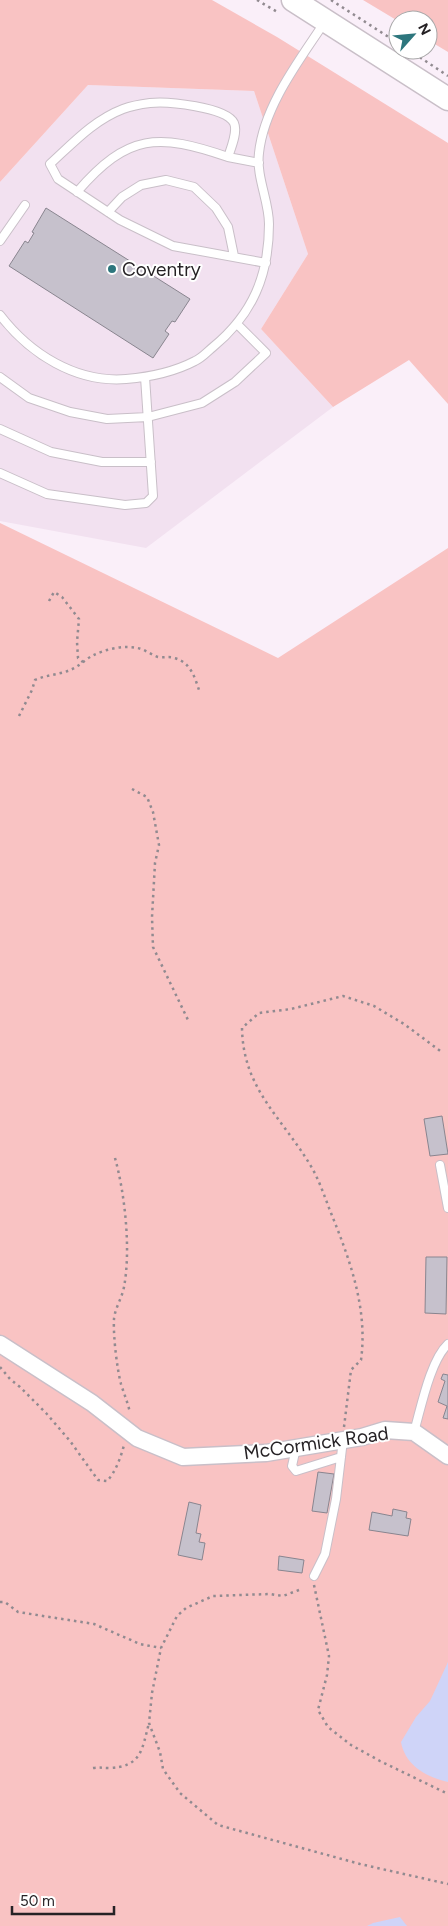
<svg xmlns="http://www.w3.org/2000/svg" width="448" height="1926" font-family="Figtree,sans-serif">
	<rect width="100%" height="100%" fill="#faeff9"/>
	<path fill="#f2e1f0" d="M88 85 254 91 308 254 261 329 333 407 146 548 0 521V182Z"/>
	<path fill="#f9c3c3" d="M0 0H212L277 37 448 143V404L409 360 333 407 261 329 308 254 254 91 88 85 0 182Z
		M363 0H448V52L428 40V20H398V21Z
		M0 523 278 658 448 548V1926H0Z"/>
	<path fill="#cfd4f8" d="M448 1662V1782C426 1777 405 1765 401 1742L416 1717 430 1701Z
		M400 1917 407 1926H367L373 1923Z"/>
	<path fill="#c6c1cc" stroke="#89858f" d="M46 208 190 299 175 322 172 321 165 331 169 334 153 358 9 266 25 241 28 243 34 233 32 232Z
		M442 1116 448 1154 430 1156 424 1119Z
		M426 1257H447L446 1314 425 1313Z
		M443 1374 448 1375V1419L443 1418 447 1406 438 1402 445 1381 441 1379Z
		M318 1472 334 1474 327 1513 312 1511Z
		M189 1502 201 1505 196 1533 201 1534 199 1542 205 1543 202 1560 178 1555Z
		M393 1509 407 1512 406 1518 411 1519 408 1536 369 1530 372 1512 392 1516Z
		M279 1556 304 1560 302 1573 278 1570Z"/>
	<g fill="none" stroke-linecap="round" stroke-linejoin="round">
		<defs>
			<path id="lane" d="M259 163 228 157C231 148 238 132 234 123 226 107 167 101 150 103 142 104 131 106 123 109 94 120 73 143 50 164L58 179 120 220 173 246 266 263
				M77 192C128 133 158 133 228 157
				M108 212 122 197 141 185 166 180 194 187 216 208 228 227 234 256
				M0 241 25 205
				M0 315C30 354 76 383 126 379 150 377 174 372 195 361 202 358 208 351 213 347 253 314 269 275 269 224 269 201 256 177 259 153 264 106 299 61 324 23
				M0 377 29 398 70 412 107 419 148 417 202 403 235 382 266 353 237 324
				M0 429 51 452 102 462H151
				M0 473 47 494 125 505 146 503 153 496 145 377
				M440 1165 448 1208
				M414 1432C421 1408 430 1361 448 1344
				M296 1448 292 1466 296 1471 341 1457
				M314 1576 325 1554 336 1499 343 1440"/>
			<path id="street" d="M0 1344 92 1403 137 1438 183 1457 266 1453 362 1437 385 1430 414 1432 448 1456"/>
			<path id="secondary" d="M293 0 448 99"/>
		</defs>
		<use href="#lane" stroke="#c9bfc8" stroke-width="10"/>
		<use href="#street" stroke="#c9bfc8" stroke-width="19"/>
		<use href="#secondary" stroke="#c9bfc8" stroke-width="25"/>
		<path stroke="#918a90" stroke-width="2.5" stroke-dasharray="2.5 4" stroke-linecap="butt" d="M257 0 279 13
			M331 0 398 43
			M409 50 448 76
			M49 601 54 592 62 597 79 619 77 642 78 658 83 662
			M19 716 32 690 35 680C48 674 63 675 76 667 81 664 86 659 92 656 105 649 126 644 141 649 147 651 152 655 158 657 164 658 169 656 174 658 191 662 195 678 200 693
			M132 789 147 797 153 812 159 845 155 863 152 917 153 947 188 1020
			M115 1158C125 1194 131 1250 124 1287 122 1298 115 1308 114 1319 113 1335 117 1369 121 1384 124 1394 128 1403 130 1413
			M0 1367 10 1379 20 1387 46 1413 70 1441 98 1480 107 1481C115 1473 121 1457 124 1445
			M344 1427 351 1370 361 1360C368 1309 350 1260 331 1213 325 1198 320 1182 312 1168 283 1118 243 1090 242 1028L259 1013 291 1009 343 996 374 1006 404 1024 443 1053
			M314 1585 329 1656 327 1675 318 1710 328 1727 351 1745 380 1761 448 1794
			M299 1590 283 1596 270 1594 213 1596 186 1608 177 1616 161 1648 152 1693 149 1723 160 1752 163 1769 180 1793 218 1825 360 1864 448 1884
			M0 1602H5L18 1612 94 1624 140 1644 161 1648
			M93 1768C99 1767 103 1768 109 1768 142 1767 142 1749 149 1723"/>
		<use href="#lane" stroke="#fff" stroke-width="8"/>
		<use href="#street" stroke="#fff" stroke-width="16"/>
		<use href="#secondary" stroke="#fff" stroke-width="22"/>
	</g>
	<circle fill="#2d767d" stroke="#fff" stroke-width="2" cx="112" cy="269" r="5"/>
	<g text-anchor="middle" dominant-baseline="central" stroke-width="4" stroke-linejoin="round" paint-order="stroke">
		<g font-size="19" fill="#262225" stroke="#fff" text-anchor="start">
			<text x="122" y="269">Coventry</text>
		</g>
		<g font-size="19" fill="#262225" stroke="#fff">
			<text transform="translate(316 1443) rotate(-8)">McCormick Road</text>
		</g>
	</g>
	<g transform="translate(413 35) rotate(63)"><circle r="24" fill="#ffffff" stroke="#a8a7a8"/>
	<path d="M0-4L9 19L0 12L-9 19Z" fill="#2d767d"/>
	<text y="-8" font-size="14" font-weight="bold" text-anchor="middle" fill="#262225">N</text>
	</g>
	<path d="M12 1906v8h102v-8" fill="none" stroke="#262225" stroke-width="2.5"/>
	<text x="20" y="1906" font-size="15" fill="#262225" stroke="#ffffff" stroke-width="4" paint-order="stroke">50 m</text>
</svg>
